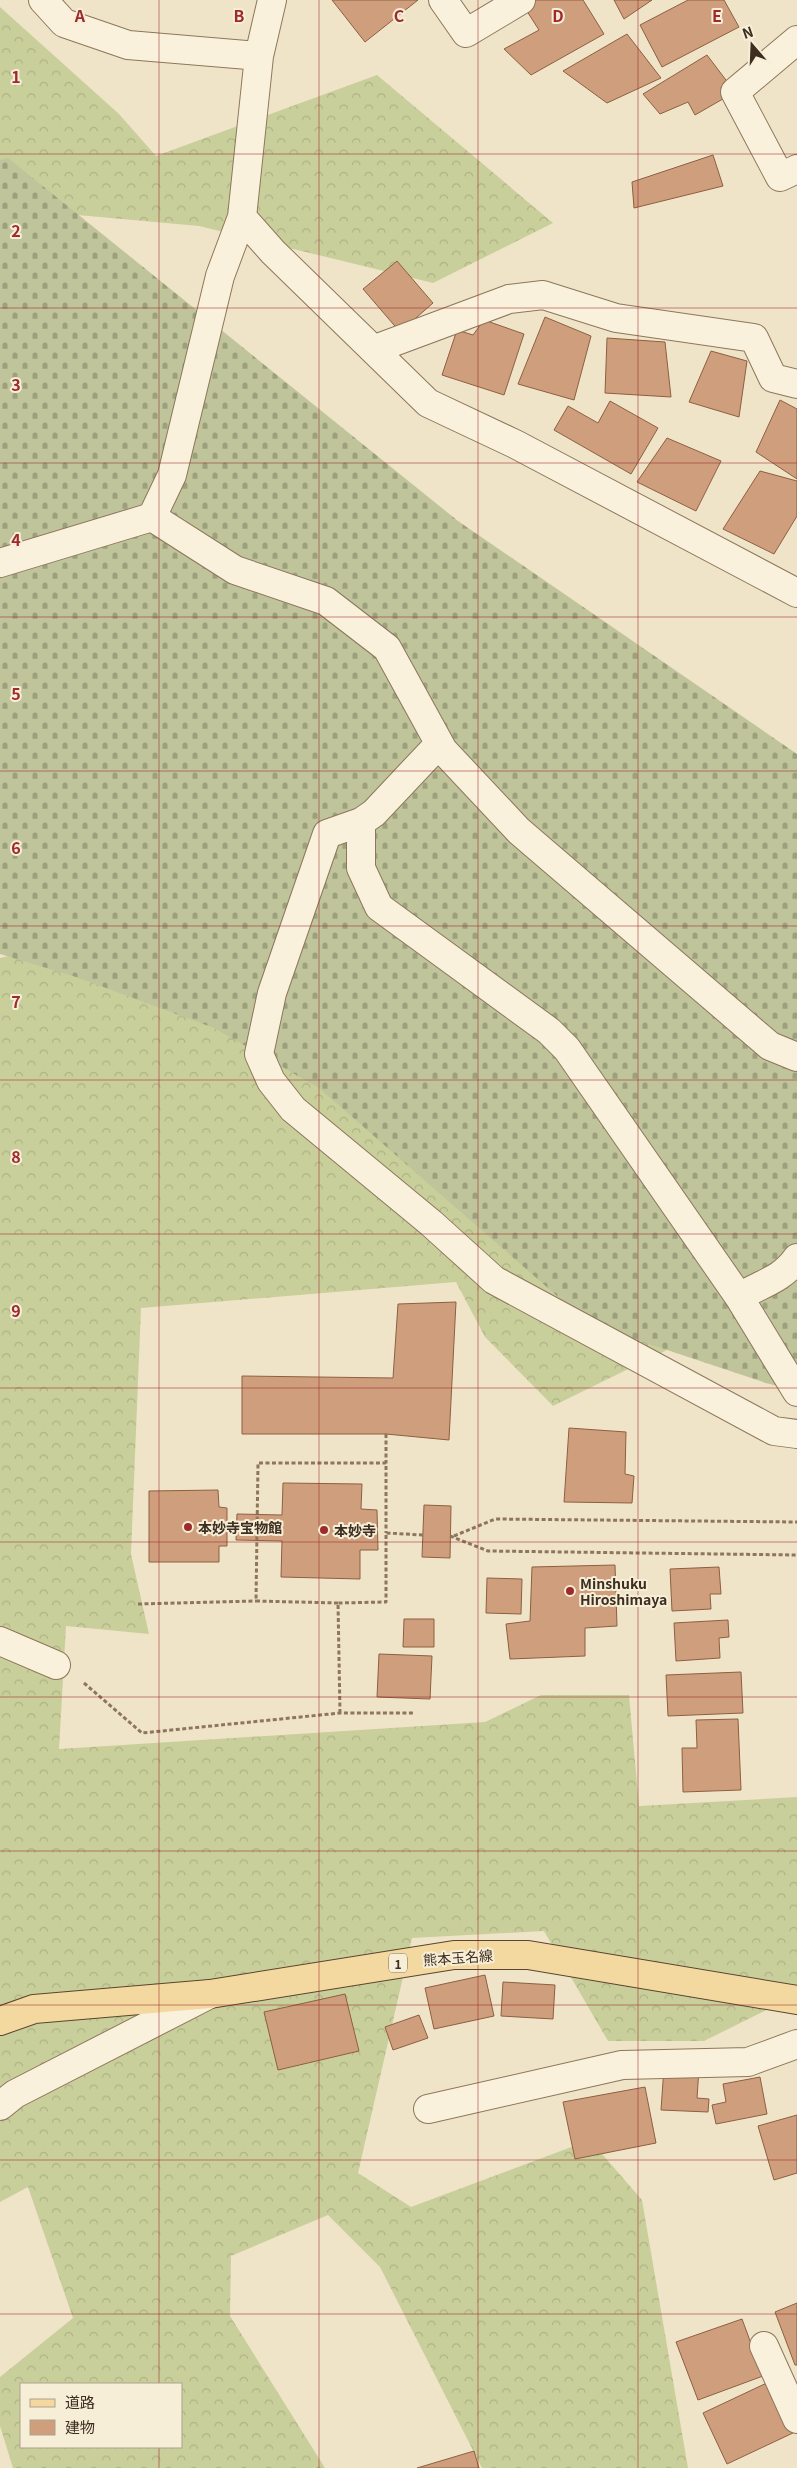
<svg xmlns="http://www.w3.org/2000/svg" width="797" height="2468" font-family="Georgia,'Noto Sans JP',serif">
	<defs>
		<pattern id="forest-crowns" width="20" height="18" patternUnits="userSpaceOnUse" patternTransform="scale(1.25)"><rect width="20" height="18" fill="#c9cf9b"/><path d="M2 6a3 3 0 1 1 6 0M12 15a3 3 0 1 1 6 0" fill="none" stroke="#aeb285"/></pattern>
		<pattern id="cemetery-stones" width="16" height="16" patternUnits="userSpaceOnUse" patternTransform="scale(1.25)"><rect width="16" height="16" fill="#bfc49a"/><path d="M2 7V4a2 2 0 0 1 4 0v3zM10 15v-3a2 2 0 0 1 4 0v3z" fill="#9ca07d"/></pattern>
	</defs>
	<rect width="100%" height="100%" fill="#f0e4c8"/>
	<path fill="url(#forest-crowns)" fill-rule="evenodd" d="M0 7 119 114 156 156 377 75 553 223 433 283 199 226 0 208Z
		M114 930 464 1148 667 1350 553 1406 485 1337 456 1282 141 1308 131 1554 149 1634 66 1626 59 1749 485 1722 541 1695H629L639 1806 797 1797V1995L704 2041H608L544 1931 412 1938 358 2173 411 2207 590 2140 642 2200 688 2468H482L380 2267 328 2215 231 2256 230 2316 325 2468H13L0 2426V2377L73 2318 28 2187 0 2202V958ZM21 2384H181V2447H21Z"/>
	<path fill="url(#cemetery-stones)" d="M8 158 458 521 797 754V1391L766 1383 589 1324 319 1088 214 1028 76 977 0 954V160Z"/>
	<path fill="#cf9f7d" stroke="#8d5f41" d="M332 0H418L365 42Z
		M533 0H583L604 34 531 75 504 49 539 30 523 5Z
		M614 0H652L624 19Z
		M688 0H724L739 27 662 67 640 25Z
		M627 34 661 78 607 103 563 71Z
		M707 55 735 92 695 115 688 102 660 114 643 94Z
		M713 155 723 186 634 208 632 182Z
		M397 261 433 303 400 332 363 289Z
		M545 317 591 336 574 400 518 384Z
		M484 320 524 334 504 395 442 375 457 330 473 335Z
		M607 338 665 342 671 397 605 393Z
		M711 351 747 361 739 417 689 402Z
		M780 400 797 409V479L756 452Z
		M610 401 658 428 631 474 554 430 568 406 598 423Z
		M667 438 721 461 696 511 637 482Z
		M760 471 797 481V516L774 554 723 529Z
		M456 1302 449 1440 386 1434H242V1376L393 1378 398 1304Z
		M569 1428 626 1432 625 1474 634 1476 632 1503 564 1502Z
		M283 1483 362 1484 361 1509 377 1510 378 1550H360V1579L281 1577 282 1541 236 1540 237 1514 282 1515Z
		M218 1490 219 1507 227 1508V1546H219V1562H149V1491Z
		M424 1505 451 1506 450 1558 422 1557Z
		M615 1565 617 1626 585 1628V1656L510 1659 506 1624 530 1621 532 1567Z
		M719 1567 721 1594H710L711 1609 672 1611 670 1569Z
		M487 1578 522 1579 521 1614 486 1613Z
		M404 1619H434V1647H403Z
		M728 1620 729 1637 719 1638 720 1658 676 1661 674 1623Z
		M379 1654 432 1656 430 1699 377 1697Z
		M741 1672 743 1713 668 1716 666 1675Z
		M738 1719 741 1790 683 1792 682 1748H697L696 1720Z
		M485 1975 494 2016 434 2029 425 1988Z
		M503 1982 555 1985 553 2019 501 2016Z
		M345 1994 359 2051 278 2070 264 2012Z
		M419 2015 428 2038 393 2050 385 2027Z
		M664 2067 699 2069 697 2098 709 2099 708 2112 661 2110Z
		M760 2077 767 2114 716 2124 712 2105 726 2102 723 2084Z
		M645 2087 656 2143 575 2159 563 2102Z
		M797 2115V2173L774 2180 758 2126Z
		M797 2303V2365H795L775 2312Z
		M742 2319 763 2376 698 2400 676 2342Z
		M771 2381 795 2432 727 2464 703 2413Z
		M474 2451 479 2468H417Z"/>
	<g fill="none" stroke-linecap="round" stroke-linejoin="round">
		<defs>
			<path id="minor" d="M43 0 64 23 128 45 259 56
				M443 0 466 33 521 0
				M797 40 735 92 780 177 797 169
				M242 217 273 252 428 403 515 444 797 593
				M375 349 509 299 543 295 616 318 754 338 773 378 797 384
				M152 517 235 570 326 601 387 648 443 750 519 831 770 1046 797 1057
				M0 563 152 517 172 475 220 276 242 217 259 56 272 0
				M439 744 374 813 361 822V868L379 907 549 1031 567 1049 739 1297 797 1392
				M361 822 327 834 272 993 259 1054 271 1081 293 1109 431 1223 494 1280 774 1431 797 1434
				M739 1297C760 1284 782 1280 797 1258
				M0 1641 56 1665
				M0 2106 15 2094 210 1994
				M428 2109 622 2065 748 2062 797 2044
				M764 2346 797 2419"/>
			<path id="major" d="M0 2021 34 2009 210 1994 454 1955H528L797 2000"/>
		</defs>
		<use href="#minor" stroke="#8d765c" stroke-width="30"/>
		<use href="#major" stroke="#5b4430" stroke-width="30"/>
		<path stroke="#8d765c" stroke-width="3" stroke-dasharray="4 2.5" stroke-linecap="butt" d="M386 1434V1463
			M450 1536 488 1551 797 1555
			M454 1536 495 1519 797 1522
			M338 1603 256 1601 258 1463H386V1533
			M138 1604 256 1601
			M84 1683 142 1733 340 1713H413
			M340 1713 338 1603 386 1602V1533L423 1535"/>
		<use href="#minor" stroke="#faf1dc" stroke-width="28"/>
		<use href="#major" stroke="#f3d9a0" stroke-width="28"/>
	</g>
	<path fill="none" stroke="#9e2a2b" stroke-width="1" stroke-opacity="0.55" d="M159 0V2384M319 0V2468M478 0V2468M638 0V2468M0 154H797M0 308H797M0 463H797M0 617H797M0 771H797M0 926H797M0 1080H797M0 1234H797M0 1388H797M0 1542H797M0 1697H797M0 1851H797M0 2005H797M0 2160H797M0 2314H797M159 2447V2468"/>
	<g fill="#9e2a2b" stroke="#f7eed8" stroke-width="2">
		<circle cx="188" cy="1527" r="5"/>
		<circle cx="324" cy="1530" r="5"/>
		<circle cx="570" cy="1591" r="5"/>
	</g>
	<g text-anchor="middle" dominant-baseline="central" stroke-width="4" stroke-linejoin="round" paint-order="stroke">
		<rect fill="#f7eed8" stroke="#756857" stroke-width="1" x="389" y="1953.5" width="18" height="19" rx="4"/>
		<g font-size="12" font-weight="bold" fill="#3d2e20">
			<text x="398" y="1963">1</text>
		</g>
		<g font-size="14" font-weight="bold" fill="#3d2e20" stroke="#f7eed8" text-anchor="start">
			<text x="198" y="1527">本妙寺宝物館</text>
			<text x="334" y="1530">本妙寺</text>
			<text x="580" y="1583">Minshuku<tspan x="580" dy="16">Hiroshimaya</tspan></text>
		</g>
		<g font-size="14" fill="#3d2e20" stroke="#f7eed8">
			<text transform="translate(458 1957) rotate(-4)">熊本玉名線</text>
		</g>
	</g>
	<g font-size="16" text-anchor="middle" font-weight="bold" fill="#9e2a2b" stroke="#f7eed8" stroke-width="4" stroke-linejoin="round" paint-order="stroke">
		<text x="80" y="22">A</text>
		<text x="239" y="22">B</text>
		<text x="399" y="22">C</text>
		<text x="558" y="22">D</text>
		<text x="717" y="22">E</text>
		<text x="16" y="83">1</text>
		<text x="16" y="237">2</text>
		<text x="16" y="391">3</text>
		<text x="16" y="546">4</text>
		<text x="16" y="700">5</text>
		<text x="16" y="854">6</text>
		<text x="16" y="1008">7</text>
		<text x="16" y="1163">8</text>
		<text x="16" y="1317">9</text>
	</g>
	<rect x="20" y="2383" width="162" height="65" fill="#f7eed8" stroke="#ada18e"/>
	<rect x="30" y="2399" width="25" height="8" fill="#f3d9a0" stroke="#ada18e"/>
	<text x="65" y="2408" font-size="15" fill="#3d2e20">道路</text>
	<rect x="30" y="2420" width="25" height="15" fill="#cf9f7d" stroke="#ada18e"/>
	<text x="65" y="2433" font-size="15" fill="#3d2e20">建物</text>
	<g transform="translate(752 45) rotate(341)" stroke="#f7eed8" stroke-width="4" paint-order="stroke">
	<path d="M0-4L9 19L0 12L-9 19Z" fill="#3d2e20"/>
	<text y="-8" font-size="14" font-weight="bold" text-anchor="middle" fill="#3d2e20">N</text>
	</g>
</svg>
